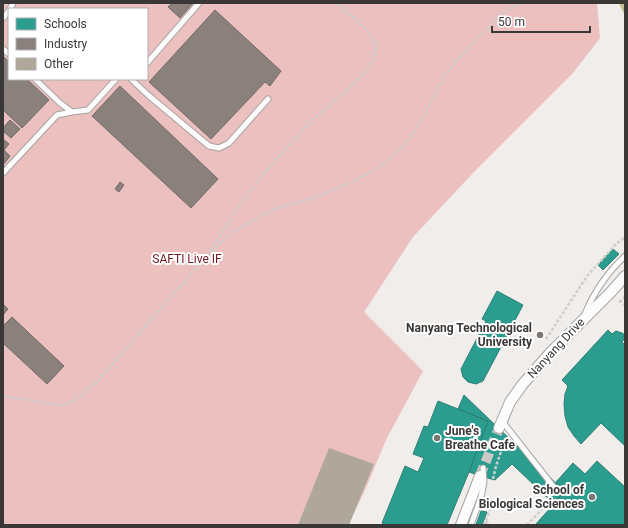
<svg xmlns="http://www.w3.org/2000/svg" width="628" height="528" font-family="Roboto,sans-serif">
	<rect width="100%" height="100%" fill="#f0edeb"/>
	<path fill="#ebc0bf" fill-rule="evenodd" d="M3 3H597L600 38 573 73 474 172 413 237 364 312 423 371 386 440 366 488 348 525H3ZM9 9H147V79H9Z"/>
	<path fill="#2a9d8f" stroke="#2f7f74" d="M613 249 619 254 603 270 598 265Z
		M497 291 523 305 483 381 476 384 468 382 463 377 461 369 486 321 482 319Z
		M608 330 612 334 616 331 622 333 625 335V338L622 342 625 345V446L601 423 581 444 574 436 568 427 565 416 564 404 565 394 568 386 562 380Z
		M464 395 564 491 554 504 512 464 495 480 480 476 469 472 488 421 458 409Z
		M438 401 488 421 469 472 447 525H386L382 523 405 466 418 472 424 458 413 454 424 426 428 427Z
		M597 461 625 487V525H535L554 504 564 491 556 482 573 463 585 474Z
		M481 511 487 512 482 525H476Z"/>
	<path fill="#8a817c" stroke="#726b67" d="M172 3H193L180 18 168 7Z
		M215 10 281 71 270 86 265 82 211 139 149 82Z
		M3 56 9 62V79H27L49 100 22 128 3 110Z
		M120 86 218 179 191 208 92 116Z
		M10 120 20 129 11 138 3 131V128Z
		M3 139 9 144 4 150 10 156 3 165Z
		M120 182 124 185 119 192 115 189Z
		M3 304 8 309 3 315Z
		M12 317 64 366 47 384 3 343V326Z"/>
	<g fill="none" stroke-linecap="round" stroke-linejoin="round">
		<path stroke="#c5bd8c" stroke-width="4" d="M621 3 625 11"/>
	</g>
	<path fill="#aea79a" d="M329 448 374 464 349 525H298Z"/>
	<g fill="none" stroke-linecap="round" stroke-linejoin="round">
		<path stroke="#ccc9c7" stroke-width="10" stroke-dasharray="10 5" stroke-linecap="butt" d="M480 476 499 428"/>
		<defs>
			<path id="service" d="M10 9 13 3
				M3 18 9 11
				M3 49 9 54
				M147 63 199 3
				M35 79 60 103 72 112 88 110 116 79
				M131 79 148 95 209 146 219 148 229 143 268 99
				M3 173 57 115 72 112
				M585 314C594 292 608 272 625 256
				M502 421 553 486
				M471 525 481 497 484 482 483 468"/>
			<path id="minor" d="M499 428 510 402 522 385 550 353 611 292 625 276
				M461 525 480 476"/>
		</defs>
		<use href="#service" stroke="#a5a3a1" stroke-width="7"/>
		<use href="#minor" stroke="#a5a3a1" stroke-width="12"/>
		<path stroke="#d0cecd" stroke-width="2.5" stroke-dasharray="3 2" stroke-linecap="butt" d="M211 250C225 228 239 205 255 185 264 174 273 163 282 153 296 137 311 120 327 107 343 93 375 71 376 48 377 35 347 12 337 3
			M620 300 625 305
			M619 302 625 297
			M546 339 587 276 615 245 625 237
			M3 396 63 406 81 396 98 381 208 254 233 232 272 210 320 196 370 173 386 162 404 146 424 116 445 75 471 45 500 15 520 3
			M493 479 496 466 505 440
			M486 521 490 525
			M484 525 491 507V498
			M527 525C535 516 548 506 549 494"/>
		<use href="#service" stroke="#fdfcfc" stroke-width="5"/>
		<use href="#minor" stroke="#fdfcfc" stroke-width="10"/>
	</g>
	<g fill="#7a7775" stroke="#fff" stroke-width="1.5">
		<circle cx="540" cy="335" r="4"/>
		<circle cx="437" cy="438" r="4"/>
		<circle cx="592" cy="497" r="4"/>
	</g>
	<g text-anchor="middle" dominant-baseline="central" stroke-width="4" stroke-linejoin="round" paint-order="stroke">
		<g font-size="12" fill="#711922" stroke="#fff">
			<text x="187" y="259">SAFTI Live IF</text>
		</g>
		<g font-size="12" font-weight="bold" fill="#3a3836" stroke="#fff" text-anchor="end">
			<text x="532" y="328">Nanyang Technological<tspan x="532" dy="14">University</tspan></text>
			<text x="445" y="431" text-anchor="start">June's<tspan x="445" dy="14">Breathe Cafe</tspan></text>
			<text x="584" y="490">School of<tspan x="584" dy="14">Biological Sciences</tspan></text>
		</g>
		<g font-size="12" fill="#3a3836" stroke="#fff">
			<text transform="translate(556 348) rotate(-47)">Nanyang Drive</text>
		</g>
	</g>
	<rect width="628" height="528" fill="none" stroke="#3a3836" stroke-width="8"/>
	<rect x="8" y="8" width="140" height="72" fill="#ffffff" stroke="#b0afaf"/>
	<rect x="16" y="18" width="20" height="12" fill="#2a9d8f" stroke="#b0afaf"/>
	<text x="44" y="28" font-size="12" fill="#3a3836">Schools</text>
	<rect x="16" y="38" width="20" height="12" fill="#8a817c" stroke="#b0afaf"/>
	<text x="44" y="48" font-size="12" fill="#3a3836">Industry</text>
	<rect x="16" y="58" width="20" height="12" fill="#aea79a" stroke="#b0afaf"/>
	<text x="44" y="68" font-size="12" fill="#3a3836">Other</text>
	<path d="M492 26v6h98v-6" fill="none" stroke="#3a3836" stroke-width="2"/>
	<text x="498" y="26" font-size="12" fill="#3a3836" stroke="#ffffff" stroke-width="3" paint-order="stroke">50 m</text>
</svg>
